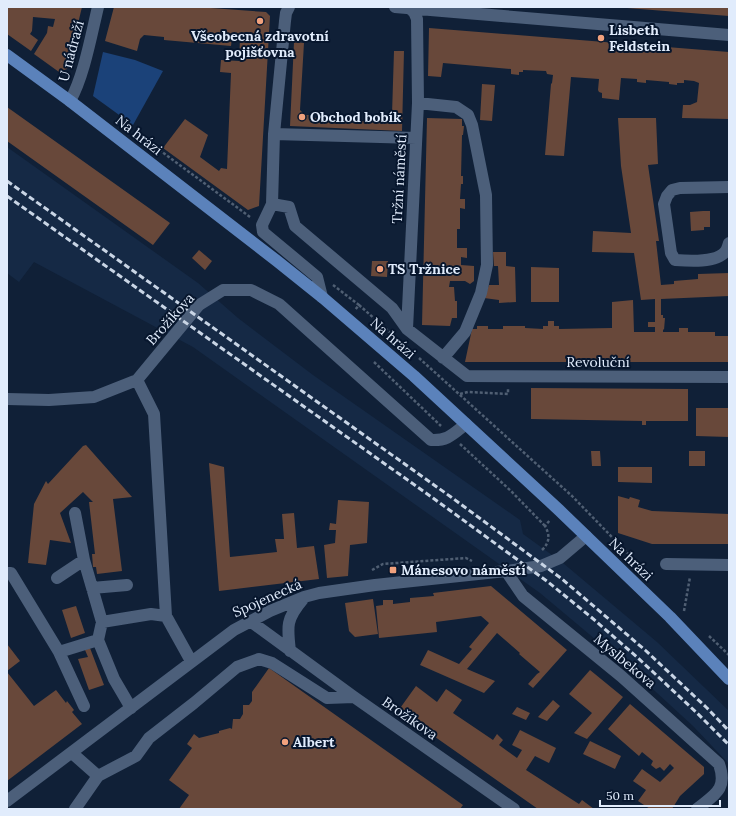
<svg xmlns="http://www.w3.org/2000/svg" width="736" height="816" font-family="Lora,serif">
	<rect width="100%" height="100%" fill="#102037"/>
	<path fill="#152945" d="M7 147 198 283 238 318 313 375 520 520 523 534 563 563 657 642 729 711V764L693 726 632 670 540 593 193 347 34 262 19 282 7 273Z"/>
	<path fill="#1b4279" d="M103 52 135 60 163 71 133 125 93 96Z"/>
	<path fill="#68483a" d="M7 7H82L67 69 59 72 34 54 47 33 48 26 53 27 55 19 33 17 32 31 30 34 38 40 31 51 7 34Z
		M114 7H197L266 12 270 16 259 206 248 210 163 148 185 119 208 135 200 157 219 171 221 168 227 169 231 73 220 72 221 60 239 61 240 39 232 38 231 46 164 40V37L144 35 140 39 137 51 105 41Z
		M627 7H729V16L627 8Z
		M429 28 729 52V119L682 118 683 105H690L697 102 699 83 694 81 684 80V83H677V85L669 84V82L646 80V83L637 82V79L621 78 619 100 602 98V93L599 92 598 90 599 79 571 77 564 156 545 155 551 84 552 83 553 75 547 74 546 71 523 70V72H519V75L511 74V69L443 63 441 77 428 76Z
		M294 42 304 43 300 110 305 115H313V118L332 119V116L360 117V121H379V118H388L392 114 394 51H404L402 131 290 126Z
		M482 84 495 85 492 121 480 120Z
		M7 107 170 223 153 245 7 141Z
		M427 118 462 119V126H464L463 135H462L461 176H463V184H461L460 199H465V209L460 208V229H457V248H467V258L461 257V265L474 266V281L470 284 465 281H450L449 287H454L455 301H457V318H452L450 326 422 325Z
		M618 118H656L658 164 648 165 659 241H656L661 285 674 284V281L698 279V274L729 273V296L661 299V315H663V318H665L664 330 663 329V332H679V328H688V332H715V336H729V362H465L472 329H477V326H488V329H503V326H525V328L543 329V326H548V321H554V326H559V329L612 328V302L633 300 634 332H655V327H648V322H655V299L641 300 634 253 592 252 593 231 631 233 621 166Z
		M703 211H710V227H704V230L691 231 690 212Z
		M199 250 212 261 205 270 192 258Z
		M493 252H506V266L515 267 516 302 499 303V300L484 298 489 285H499L498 266H494Z
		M372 261H388L387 277 371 276Z
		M531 267 559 268V302H531Z
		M531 388 688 389V421H646V425H642V421L531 419Z
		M696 408H729V437L696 436Z
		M86 445 132 497 113 499 122 571 97 574 96 567H93L92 554H95L89 502H93L83 492 60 513 71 543 50 540 46 565 28 563 34 504 46 481 48 484 83 446Z
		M591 451H600L601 466H592Z
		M689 451H705V466H689Z
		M209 463 224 467 230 557 277 552 275 539H284L282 514 294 513 297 548 314 546 319 579 219 591Z
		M618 467H652V483L618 482Z
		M618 496 629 499 630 497 640 500 638 507 652 511 729 514V544H652L618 533Z
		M338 500 369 502 367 543 350 545 348 576 327 578 324 545 335 543 336 530H329L330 523 336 524Z
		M491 586 567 650 533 688 528 684 537 674 540 672 519 654 520 653 497 633 467 669 495 681 484 693 420 665 428 650 459 664 472 649 469 647 489 623 481 616 436 622 437 632 379 638 376 606 383 605V600H393V604L410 602V598L434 596 433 593Z
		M373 599 378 634 355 637 349 631 345 603Z
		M76 606 85 633 71 638 62 610Z
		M7 644 20 661 7 671Z
		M90 648 104 685 89 690 78 659 88 657 85 650Z
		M269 668 463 805 460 809H179L189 795 169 780 192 748 187 744 194 734 199 738 219 733V731L230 728 232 729 233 719H240L243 714V705H249L252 701V692Z
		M590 670 623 697 587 739 574 733 592 713 569 694Z
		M7 672 34 706 56 690 66 703 67 701 74 710 72 712 82 724 7 781Z
		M416 686 437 702 446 689 462 700 453 713 493 740 497 734 503 740 499 745 517 758 522 750 512 745 520 730 556 748 549 763 535 756 526 770 579 804 582 800 594 809H538L398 711Z
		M553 700 560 706 547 721 538 717Z
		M630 704 704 767V774L680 796 672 809H650L638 801 646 790 633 781 642 769 660 782 674 768 670 764 664 771 660 767 656 769 651 765 653 761 642 752 639 756 608 729Z
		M517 707 530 713 526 720 512 714Z
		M590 741 621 756 615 769 583 754Z"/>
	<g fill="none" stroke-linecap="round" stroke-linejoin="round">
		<path stroke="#505f73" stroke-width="2.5" stroke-dasharray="3 2" stroke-linecap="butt" d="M135 132 250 217
			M333 285 359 305 355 310
			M359 305 393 335
			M419 358 572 496 645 571
			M374 362 441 426
			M460 394 468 392 508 394V389
			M460 444 511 491 545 526
			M542 550C550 542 550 535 545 526L550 520
			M372 570 383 564 466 558 472 561
			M684 611 690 577
			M709 636 729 655"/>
		<path stroke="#4c5f7a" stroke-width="12" d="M289 7 286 13 285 21 274 134 272 204 289 207 295 226 392 308 407 329 467 376 729 377
			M395 7 729 35
			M70 101C84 76 91 36 98 7
			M418 103 456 107 468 115 472 125 486 195 487 265 481 293 465 332 443 358
			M274 134 416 138
			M729 187 680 188 672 190 667 196 664 204 671 253 675 260C689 261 716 263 725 252 727 250 728 246 729 243
			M272 204 262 225 263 232 317 277 322 297
			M407 329 418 103 417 19 414 12 409 8
			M137 380 154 414 166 616 191 661
			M7 399 49 400 94 397 137 380 199 305 223 290H251L279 304 431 440C448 441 453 434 466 424
			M75 513 84 560 102 622
			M666 564 729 565
			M506 571 523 596 621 676 719 764C728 790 714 795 697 809
			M7 573H11L59 652 98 640
			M57 578 84 560
			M92 588 127 585
			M250 621 354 697 514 809
			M290 651C287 626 286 619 303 599
			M59 652 84 706
			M131 708 114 679 98 640 102 622 151 614 166 616
			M72 753 98 776 75 809
			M98 776 136 756 149 738 194 703 237 667 259 659 272 663 327 698 354 697
			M7 801 234 630 270 611 304 597 319 593 375 585 506 571 541 566 560 558 586 536"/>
		<path stroke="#5b82bb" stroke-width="12" d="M7 55 70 101 277 261 322 297 414 376 559 510 670 617 729 679"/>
		<path stroke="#c9d5e5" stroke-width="3" stroke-dasharray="6 3" stroke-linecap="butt" d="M7 181 451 497 562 579 645 650 707 708 729 731
			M7 196 433 498 548 582 591 617 638 658 697 713 729 745"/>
	</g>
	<g fill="#f1a17d" stroke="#07162d" stroke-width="1.5">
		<circle cx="260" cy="21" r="4"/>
		<circle cx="601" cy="38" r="4"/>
		<circle cx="302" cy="117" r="4"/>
		<circle cx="380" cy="269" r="4"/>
		<rect x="389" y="566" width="8" height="8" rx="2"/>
		<circle cx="285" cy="742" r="4"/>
	</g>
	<g text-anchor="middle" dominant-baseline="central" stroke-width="4" stroke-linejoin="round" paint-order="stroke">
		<g font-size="14" font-weight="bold" fill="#e1ecfc" stroke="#07162d" text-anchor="start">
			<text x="609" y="30">Lisbeth<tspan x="609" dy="16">Feldstein</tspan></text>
			<text x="260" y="36" text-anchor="middle">Všeobecná zdravotní<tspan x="260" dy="16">pojišťovna</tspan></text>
			<text x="310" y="117">Obchod bobík</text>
			<text x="388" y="269">TS Tržnice</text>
			<text x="401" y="570">Mánesovo náměstí</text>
			<text x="293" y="742">Albert</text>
		</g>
		<g font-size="14" fill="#e1ecfc" stroke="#07162d">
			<text transform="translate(71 51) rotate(-75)">U nádraží</text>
			<text transform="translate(139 135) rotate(38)">Na hrázi</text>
			<text transform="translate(399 179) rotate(-87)">Tržní náměstí</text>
			<text transform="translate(170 319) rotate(-48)">Brožíkova</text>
			<text transform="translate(393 338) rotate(41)">Na hrázi</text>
			<text x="598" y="362">Revoluční</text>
			<text transform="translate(631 559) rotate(44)">Na hrázi</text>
			<text transform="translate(267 598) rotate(-24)">Spojenecká</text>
			<text transform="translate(625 661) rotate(40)">Myslbekova</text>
			<text transform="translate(410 718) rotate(35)">Brožíkova</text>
		</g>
	</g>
	<rect width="736" height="816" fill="none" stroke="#e1ecfc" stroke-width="16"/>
	<path d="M600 800v6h120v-6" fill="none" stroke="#e1ecfc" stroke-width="2"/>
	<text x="606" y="800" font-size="12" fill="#e1ecfc" stroke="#07162d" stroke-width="3" paint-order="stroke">50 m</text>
</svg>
